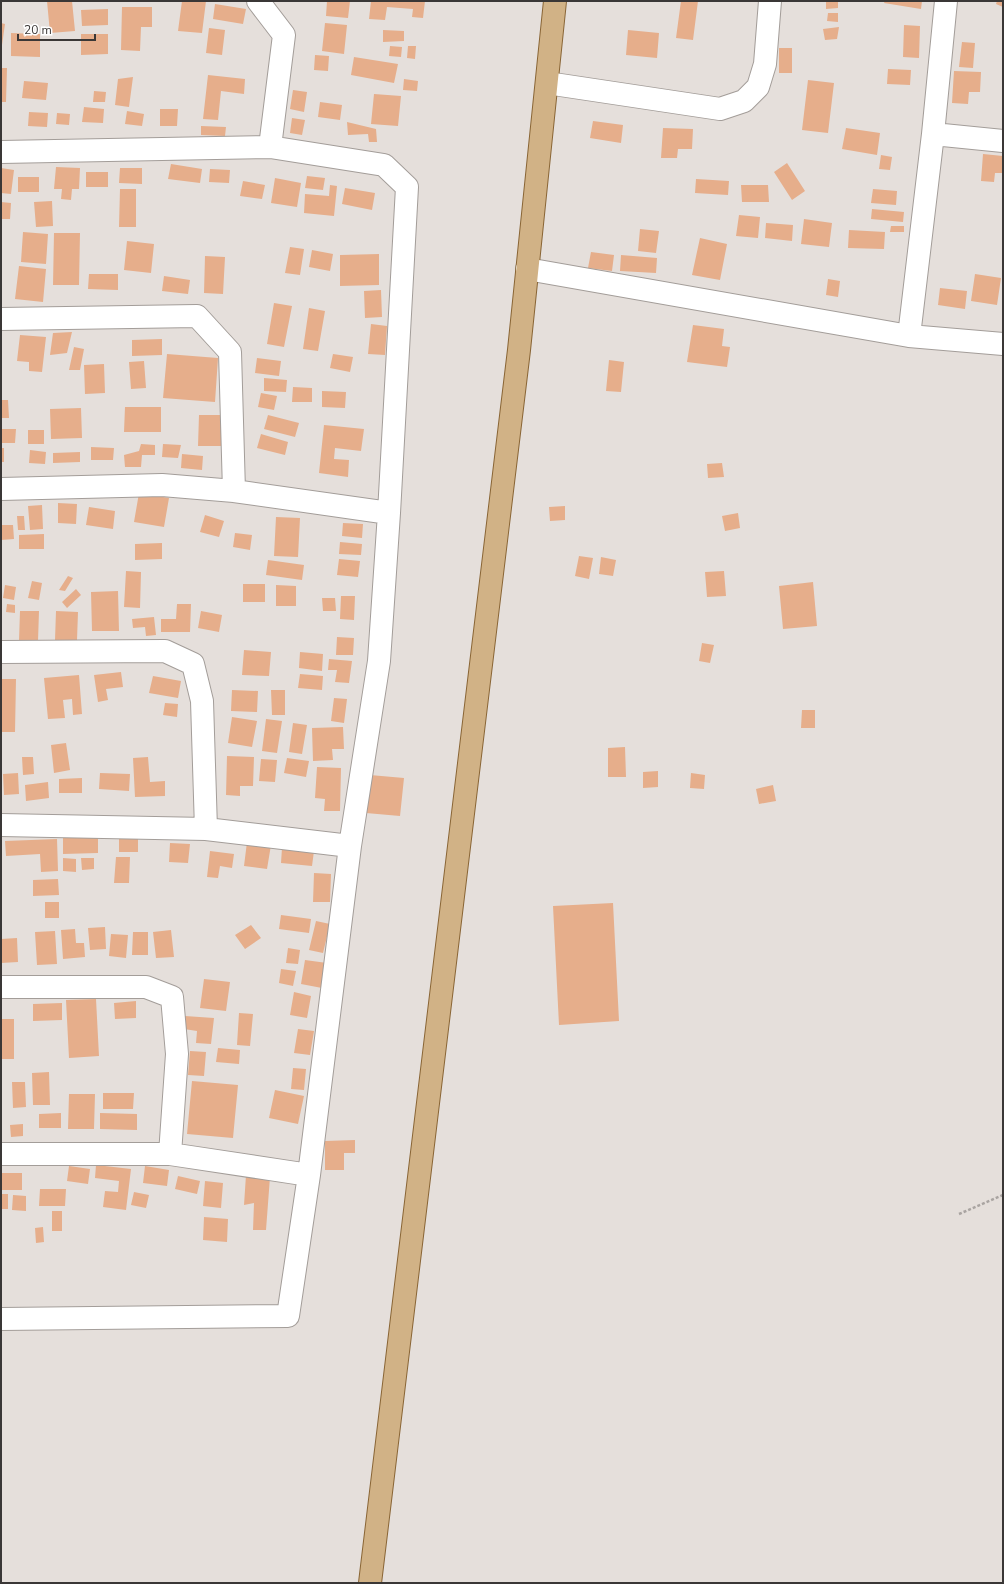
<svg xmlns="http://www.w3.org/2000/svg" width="1004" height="1584" font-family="'Nunito Sans',sans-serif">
	<rect width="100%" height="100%" fill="#e5dfdb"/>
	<path fill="#e6ae8b" d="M47 1H72L75 31 50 33Z
		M182 1H206L202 33 178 31Z
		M327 1H350L348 18 326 16Z
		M371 1H425L423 18 412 17 413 9 387 7 385 20 369 19Z
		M681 1H698L693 40 676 38Z
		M826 1H838V8L826 9Z
		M885 1H922L921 9 884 3Z
		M997 1H1003V7L996 4Z
		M215 4 246 9 243 24 213 19Z
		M122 7H152V27H141L140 51 121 50Z
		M108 9V25L82 26 81 10Z
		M828 13H838V22L827 21Z
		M1 23 5 24 2 45 1 44Z
		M325 23 347 25 344 54 322 51Z
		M904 25 920 26 919 58 903 57Z
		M839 27 837 39 825 40 823 29Z
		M209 28 225 30 222 55 206 53Z
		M383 30 404 31V41L383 42Z
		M628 30 659 33 657 58 626 55Z
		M11 33 40 34V57L11 56Z
		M81 34H108V54L81 55Z
		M962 42 975 43 973 68 959 67Z
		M390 46 402 47 401 57 389 56Z
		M408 46H416L415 59 407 58Z
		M779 48H792V73H779Z
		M315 55 329 56 328 71 314 70Z
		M354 57 398 64 394 83 351 75Z
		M1 68H7L6 102H1Z
		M888 69 911 70 910 85 887 84Z
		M954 71 981 72 980 92H969L968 104 952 103Z
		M208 75 245 79 244 94 221 91 218 120 203 119Z
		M133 77 129 107 115 105 118 79Z
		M404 79 418 81 417 91 403 90Z
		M808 80 834 83 828 133 802 130Z
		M24 81 48 83 46 100 22 98Z
		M293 90 307 92 304 112 290 109Z
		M94 91 106 92 105 102H93Z
		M374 94 401 96 398 126 371 124Z
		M320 102 342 105 340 120 318 117Z
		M84 107 104 109 103 123 82 122Z
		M160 109H178L177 126H160Z
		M127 111 144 114 142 126 125 124Z
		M29 112 48 113 47 127 28 126Z
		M57 113 70 114 69 125 56 124Z
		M292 118 305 120 302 135 290 133Z
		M593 121 623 125 621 143 590 138Z
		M347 122 376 129 377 142H369L368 134 348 135Z
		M201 126 226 127 225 136 201 135Z
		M663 128 693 129 692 149H678L677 158H661Z
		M846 128 880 133 877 155 842 149Z
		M983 154 1003 156V173H995L994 182 981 181Z
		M881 155 892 157 890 170 879 169Z
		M787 163 805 191 792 200 774 172Z
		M171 164 202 169 200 183 168 179Z
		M56 167 80 168 79 189H72L71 200 61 199 62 189H54Z
		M1 168 14 170 11 194 1 193Z
		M120 168H142V184L119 183Z
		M210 169 230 170 229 183 209 182Z
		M86 172H108V187H86Z
		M307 176 325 178 323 190 305 188Z
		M18 177H39V192H18Z
		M275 178 301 183 297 207 271 203Z
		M696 179 729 181 728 195 695 193Z
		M243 181 265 185 262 199 240 196Z
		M330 185 337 186 334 216 304 213 305 194 329 196Z
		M741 185H768L769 202H742Z
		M345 188 375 193 372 210 342 204Z
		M120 189H136V227H119Z
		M873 189 897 191 896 205 871 203Z
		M52 201 53 226 36 227 34 202Z
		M1 202 11 203 10 219H1Z
		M872 209 904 212 903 222 871 219Z
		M739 215 760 217 758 238 736 236Z
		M804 219 832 223 829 247 801 244Z
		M766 223 793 225 792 241 765 238Z
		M891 226H904V232H890Z
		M640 229 659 231 656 253 638 251Z
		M849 230 885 232 884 249 848 248Z
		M23 232 48 234 46 264 21 262Z
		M54 233H80L79 285H53Z
		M700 238 727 244 720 280 692 275Z
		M127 241 154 244 151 273 124 270Z
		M290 247 304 249 300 275 285 273Z
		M312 250 333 254 330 271 309 267Z
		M591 252 614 255 612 271 588 268Z
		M379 254V285L340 286V255Z
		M621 255 657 258 656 273 620 271Z
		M205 256 225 257 223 294 204 293Z
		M19 266 46 269 43 302 15 299Z
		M89 274H118V290L88 289Z
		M975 274 1001 278 997 305 971 301Z
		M164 276 190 280 188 294 162 291Z
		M828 279 840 281 838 297 826 295Z
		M940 288 967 291 965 309 938 305Z
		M381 290 382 317 365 318 364 291Z
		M274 303 292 306 284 347 267 344Z
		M309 308 325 311 318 351 303 349Z
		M371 324 387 326 385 355 368 354Z
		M693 325 724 329 722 346 730 347 727 367 687 362Z
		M72 332 67 353 50 355 53 333Z
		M20 335 46 337 42 372 29 371V362L17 361Z
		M162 339V355L132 356V340Z
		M74 347 84 349 80 370H69Z
		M167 354 218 358 215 402 163 398Z
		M333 354 353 357 350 372 330 368Z
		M257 358 281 361 279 376 255 373Z
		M609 360 624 362 621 392 606 391Z
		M144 361 146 388 131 389 129 362Z
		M104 364 105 393 85 394 84 365Z
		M264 378 287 380 286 392 264 391Z
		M293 387 312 388V402H292Z
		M322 391 346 392 345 408 322 407Z
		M261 393 277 396 274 410 258 407Z
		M1 400H8L9 418H1Z
		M125 407H161V432H124Z
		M81 408 82 438 51 439 50 409Z
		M199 415H221V446H198Z
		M268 415 299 423 295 437 264 429Z
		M324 425 364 429 361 451 335 448 334 459 349 460 348 477 319 473Z
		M2 429H16L15 443H2Z
		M28 430H44V444H28Z
		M261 434 288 442 285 455 257 448Z
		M141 444 155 445V455H142L141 467H125L124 455 139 451Z
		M163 444 181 445 178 458 162 457Z
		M91 447 114 448 113 460H91Z
		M1 448H4V462H1Z
		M30 450 46 452 45 464 29 463Z
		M80 452V462L53 463V453Z
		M182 454 203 456 202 470 181 468Z
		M722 463 724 477 708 478 707 464Z
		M139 493 169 498 164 527 134 522Z
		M58 503 77 504 76 524 58 523Z
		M42 505 43 529 30 530 28 506Z
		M565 506V520L550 521 549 507Z
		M89 507 115 511 113 529 86 525Z
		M738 513 740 528 725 531 722 516Z
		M205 515 224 521 219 537 200 532Z
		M17 516H24L25 530H18Z
		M276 517 300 518 298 557 274 556Z
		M343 523 363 524 362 538 342 536Z
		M1 525H13L14 539 1 540Z
		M235 533 252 535 250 550 233 547Z
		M44 534V549H19V535Z
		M340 542 362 544 361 555 339 554Z
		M162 543V559L135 560V544Z
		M579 556 593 558 589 579 575 576Z
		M601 557 616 560 613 576 599 574Z
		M339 559 360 561 358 577 337 575Z
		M268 560 304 565 302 580 266 575Z
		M126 571 141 572 140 608 124 607Z
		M724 571 726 596 707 597 705 572Z
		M68 576 73 578 65 591 59 590Z
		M32 581 42 583 39 600 28 598Z
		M813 582 817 626 783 629 779 586Z
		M243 584H265V602H243Z
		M5 585 16 587 14 600 3 598Z
		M276 585 296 586V606H276Z
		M76 589 81 595 67 608 62 602Z
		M118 591 119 631H92L91 592Z
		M341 596H355L354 620 340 619Z
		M322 598H335L336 611H323Z
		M7 604 15 605V613L6 612Z
		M177 604H191L190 632H161V619H176Z
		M20 611H39L38 641H19Z
		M56 611 78 612 77 640H55Z
		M201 611 222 615 219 632 198 628Z
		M154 617 156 635 146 636 145 627 133 628 132 619Z
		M337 637 354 638 353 655H336Z
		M702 643 714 645 710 663 699 661Z
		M244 650 271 652 269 676 242 675Z
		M300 652 323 654 322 671 299 668Z
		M329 659 352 661 349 683 335 682 337 670H328Z
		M121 672 123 687 106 689 108 700 98 702 94 675Z
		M300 674 323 676 322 690 298 688Z
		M79 675 82 714 73 715 72 699 63 700 65 718 48 719 44 678Z
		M153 676 181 681 178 698 149 693Z
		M1 679H16L15 732H1Z
		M232 690 258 691 257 712 231 711Z
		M271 690H285V715H272Z
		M334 698 347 699 344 723 331 721Z
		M165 703 178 704 177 717 163 715Z
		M802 710H815V728H801Z
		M232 717 257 721 252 747 228 743Z
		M266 719 282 721 277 753 262 751Z
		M293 723 307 725 302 754 289 752Z
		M343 727 344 749H332L333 760 313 761 312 728Z
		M66 743 70 770 54 773 51 745Z
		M625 747 626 777H608V748Z
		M227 756 254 757 253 786H240V796L226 795Z
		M22 757H33L34 774 23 775Z
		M148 757 150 782 165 781V796L135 797 133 758Z
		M287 758 309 761 306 777 284 773Z
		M261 759 277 760 275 782 259 781Z
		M317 767 341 768 340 811H324L325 799 315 798Z
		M658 771V787L643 788V772Z
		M18 773 19 794 4 795 3 774Z
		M100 773 130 774 129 791 99 789Z
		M691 773 705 775 704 789 690 788Z
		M370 775 404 778 400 816 366 813Z
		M82 778V793H59V779Z
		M48 782 49 798 26 801 25 785Z
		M773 785 776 801 759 804 756 789Z
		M98 835V853L63 854V836Z
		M119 836 138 837V852H119Z
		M57 839 58 871 41 872 40 854 6 856 5 841Z
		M247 842 271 845 267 869 244 866Z
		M170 843 190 844 188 863 169 862Z
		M282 848 314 851 312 866 281 863Z
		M210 851 234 854 232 868 220 866 218 878 207 877Z
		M116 857H130L129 883H114Z
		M63 858 76 859V872L63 871Z
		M81 858H94V869L82 870Z
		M314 873 331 874 330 902H313Z
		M58 879 59 895 33 896V880Z
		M45 902H59V918H45Z
		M613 903 619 1021 559 1025 553 906Z
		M281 915 311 919 309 933 279 929Z
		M316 921 330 924 323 953 309 950Z
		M251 925 261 938 245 949 235 935Z
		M105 927 106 949 90 950 88 928Z
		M75 929 76 943H84L85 957 63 959 61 930Z
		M171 930 174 957 156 958 153 932Z
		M55 931 57 964 37 965 35 932Z
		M133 932H148V955H132Z
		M111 934 128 935 126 958 109 956Z
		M17 938 18 962 1 963V939Z
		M288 948 300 950 298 964 286 963Z
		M305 960 327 963 322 988 301 984Z
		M281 969 296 971 293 986 279 983Z
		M204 979 230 982 226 1011 200 1008Z
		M294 992 311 996 307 1018 290 1015Z
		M96 999 99 1056 69 1058 66 1000Z
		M136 1001V1018L115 1019 114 1003Z
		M62 1003V1020L33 1021V1004Z
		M239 1013 253 1014 250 1046 237 1045Z
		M185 1016 214 1018 211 1044 196 1043 197 1031 184 1029Z
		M1 1019H14V1059H1Z
		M298 1029 314 1031 310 1055 294 1053Z
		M218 1048 240 1050 239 1064 216 1062Z
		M190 1051 206 1052 204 1076 188 1075Z
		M293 1068 306 1069 304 1090 291 1089Z
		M49 1072 50 1105H33L32 1073Z
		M192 1081 238 1085 233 1138 187 1134Z
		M12 1082H25L26 1107 13 1108Z
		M275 1090 304 1096 298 1124 269 1118Z
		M103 1093H134L133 1109H103Z
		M69 1094H95L94 1129H68Z
		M61 1113V1128H39V1114Z
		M100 1113 137 1114V1130L100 1129Z
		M23 1124V1136L11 1137 10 1125Z
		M355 1140V1153H344V1170H325V1141Z
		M96 1165 131 1169 126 1210 103 1207 105 1191 118 1192 119 1181 95 1178Z
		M69 1166 90 1169 88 1184 67 1181Z
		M145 1166 169 1170 167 1186 143 1183Z
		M1 1173H22V1190H1Z
		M246 1175 270 1177 266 1230H253L254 1203 244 1205Z
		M178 1176 200 1181 197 1194 175 1189Z
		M205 1181 223 1183 221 1208 203 1206Z
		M40 1189H66L65 1206H39Z
		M134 1192 149 1195 146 1208 131 1205Z
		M1 1194H8V1209H1Z
		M13 1195 26 1196V1211L12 1210Z
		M52 1211H62V1231H52Z
		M204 1217 228 1219 227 1242 203 1240Z
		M43 1227 44 1242 36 1243 35 1228Z"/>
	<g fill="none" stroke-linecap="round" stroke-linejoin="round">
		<defs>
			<path id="minor" d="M258 1 284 35 270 147
				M547 83 720 109 744 101 758 87 765 64 770 1
				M933 134 1003 141
				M1 152 270 147 384 165 407 187 389 513 379 661 350 846 309 1175 288 1316 1 1319
				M527 269 909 336 933 134 946 1
				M1 319 197 316 230 352 234 491
				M909 336 1003 344
				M1 489 162 485 234 491 389 513
				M1 652 165 651 193 664 202 701 206 829
				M1 825 206 829 350 846
				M1 987H146L172 997 177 1054 170 1154
				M1 1154H170L309 1175"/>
			<path id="major" d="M370 1583 519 350 555 1"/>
		</defs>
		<use href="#minor" stroke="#a39d99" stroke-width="24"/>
		<use href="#major" stroke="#896535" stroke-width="24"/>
		<path stroke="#a9a4a1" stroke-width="2.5" stroke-dasharray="3 2" stroke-linecap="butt" d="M959 1214 1003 1195"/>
		<use href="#minor" stroke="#fff" stroke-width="22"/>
		<use href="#major" stroke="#d1b286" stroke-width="22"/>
	</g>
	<rect width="1004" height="1584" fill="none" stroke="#3a3736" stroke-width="4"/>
	<path d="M18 34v6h77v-6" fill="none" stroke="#3a3736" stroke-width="2"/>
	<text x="24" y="34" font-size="12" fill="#3a3736" stroke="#ffffff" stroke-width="3" paint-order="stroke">20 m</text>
</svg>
